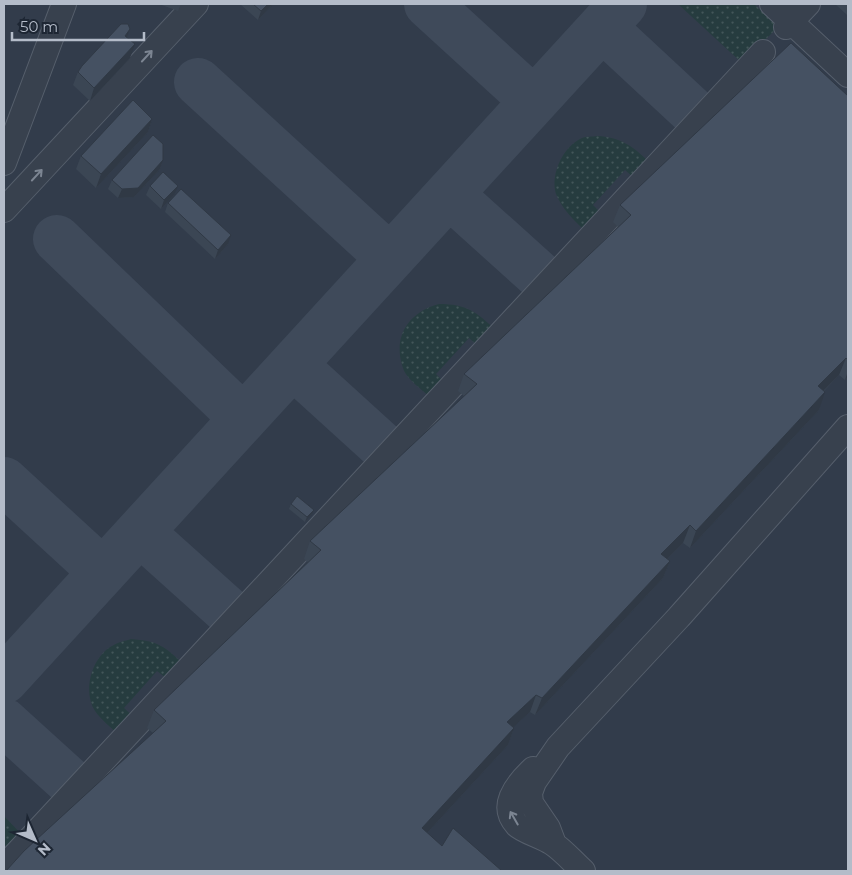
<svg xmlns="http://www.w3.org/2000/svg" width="852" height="875" font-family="Montserrat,sans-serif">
	<defs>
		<pattern id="grass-dots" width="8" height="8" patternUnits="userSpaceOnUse" patternTransform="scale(1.25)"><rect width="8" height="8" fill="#263c3f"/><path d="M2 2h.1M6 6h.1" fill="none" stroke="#435659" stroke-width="1.8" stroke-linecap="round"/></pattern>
	</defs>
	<rect width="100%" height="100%" fill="#242f3e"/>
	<path fill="#323c4b" d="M4 4H848V871H4Z"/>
	<path fill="url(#grass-dots)" d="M678 4H754L778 27 742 63Z
		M597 136C620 137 633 146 649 162L634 178 625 170 593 205 601 213 585 231C574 220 562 209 556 194 550 175 563 146 582 138 586 136 593 137 597 136Z
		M439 304C467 304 476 312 496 330L480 348 469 338 436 374 446 384 432 399C424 391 406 379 403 368 392 336 409 312 439 304Z
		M131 639C158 641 165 646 184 665L170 681 157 671 124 708 136 719 120 736C112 728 101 720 95 711 82 691 92 657 112 646 118 642 125 641 131 639Z
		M4 816 26 839 12 852 4 844Z"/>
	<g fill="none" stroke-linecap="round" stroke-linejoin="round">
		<path stroke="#3f4a5a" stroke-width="48" d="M428 4 534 101
			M602 27 701 119
			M198 82 390 258
			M449 194 560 294
			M57 239 243 418
			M293 365 403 465
			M4 481 103 572
			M140 532 249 630
			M4 680 623 4
			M4 722 91 801"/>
		<defs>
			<path id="minor" d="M772 4 848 75
				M786 27 808 4
				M4 163 64 4
				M4 210 196 4
				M533 769C518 783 499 805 517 825 523 831 543 837 552 843 563 850 573 862 583 871
				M554 844 548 828 531 803 530 793 534 782 558 747 679 617 848 427
				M4 867 763 52"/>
		</defs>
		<use href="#minor" stroke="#565f6c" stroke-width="26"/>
		<use href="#minor" stroke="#38414e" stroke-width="24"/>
	</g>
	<path fill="#3b4654" d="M159 4H181L178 11Z
		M240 4H273L258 20Z
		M835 4H848V16L846 14Z
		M127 38 130 58 90 101 73 85 78 72Z
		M848 96V377L845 380 839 375 824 391 819 410 690 548 683 543 667 559 670 561 663 578 535 715 530 712 513 727 514 728 508 745 427 833 442 846 502 871 153 733 147 728 154 710 308 562 304 559 310 541 464 396 458 391 464 374 618 227 613 222 620 205Z
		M152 119 148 132 96 188 76 169 81 156Z
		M163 160 160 169 134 197 118 198 108 189 112 180Z
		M150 186 174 195 161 209 146 195Z
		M168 203 228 244 215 259 165 212Z
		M291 504 312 514 305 522 289 509Z"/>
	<path fill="#303945" d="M268 4H273L258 20 261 11Z
		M130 29 125 42V36Z
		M135 44 130 58 90 101 94 88Z
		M152 119 148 132 96 188 101 174Z
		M163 160 160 169 134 197 118 198 122 189Z
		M178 186 174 195 161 209 164 200Z
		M231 235 228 244 215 259 218 250Z
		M846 358 839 375 811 403 818 386Z
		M848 371V377L845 380Z
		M825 392 819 410 690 548 696 531Z
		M314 510 312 514 305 522 307 517Z
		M690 525 683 543 655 571 661 554Z
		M670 561 663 578 535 715 542 698Z
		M536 695 530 712 500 739 507 722Z
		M514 728 508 745 415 846 422 828Z"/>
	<path fill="#455162" stroke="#303945" d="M253 4H268L261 11Z
		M121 24H128L130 29 125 36 135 44 94 88 78 72 82 66Z
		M791 43 848 96V360L846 358 818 386 825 392 696 531 690 525 661 554 670 561 542 698 536 695 507 722 514 728 422 828 442 846 453 828 502 871H6L24 851 166 721 154 710 321 550 310 541 477 384 464 374 631 215 620 205Z
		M133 100 152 119 101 174 81 156Z
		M153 135 163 144V160L138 188 122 189 112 180Z
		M163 172 178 186 164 200 150 186Z
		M181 189 231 235 218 250 168 203Z
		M297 496 314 510 307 517 291 504Z"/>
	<defs><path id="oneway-shaft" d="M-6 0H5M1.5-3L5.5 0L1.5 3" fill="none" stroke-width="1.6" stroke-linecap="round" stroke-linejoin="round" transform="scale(1.25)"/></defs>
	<g stroke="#7c8592">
		<use href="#oneway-shaft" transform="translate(147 56) rotate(-47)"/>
		<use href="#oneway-shaft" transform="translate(37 175) rotate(-47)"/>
		<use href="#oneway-shaft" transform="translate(514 818) rotate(-120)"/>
	</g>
	<rect width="852" height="875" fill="none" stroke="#b4bcc9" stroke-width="10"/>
	<g transform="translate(35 840) rotate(135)" stroke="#1d2633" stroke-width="4" paint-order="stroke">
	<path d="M0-4L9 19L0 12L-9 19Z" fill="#b4bcc9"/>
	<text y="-8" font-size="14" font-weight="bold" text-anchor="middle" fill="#b4bcc9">N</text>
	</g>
	<path d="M12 32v8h132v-8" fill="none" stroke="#b4bcc9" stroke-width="2.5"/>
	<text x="20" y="32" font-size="15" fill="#b4bcc9" stroke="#1d2633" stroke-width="4" paint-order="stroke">50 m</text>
</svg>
